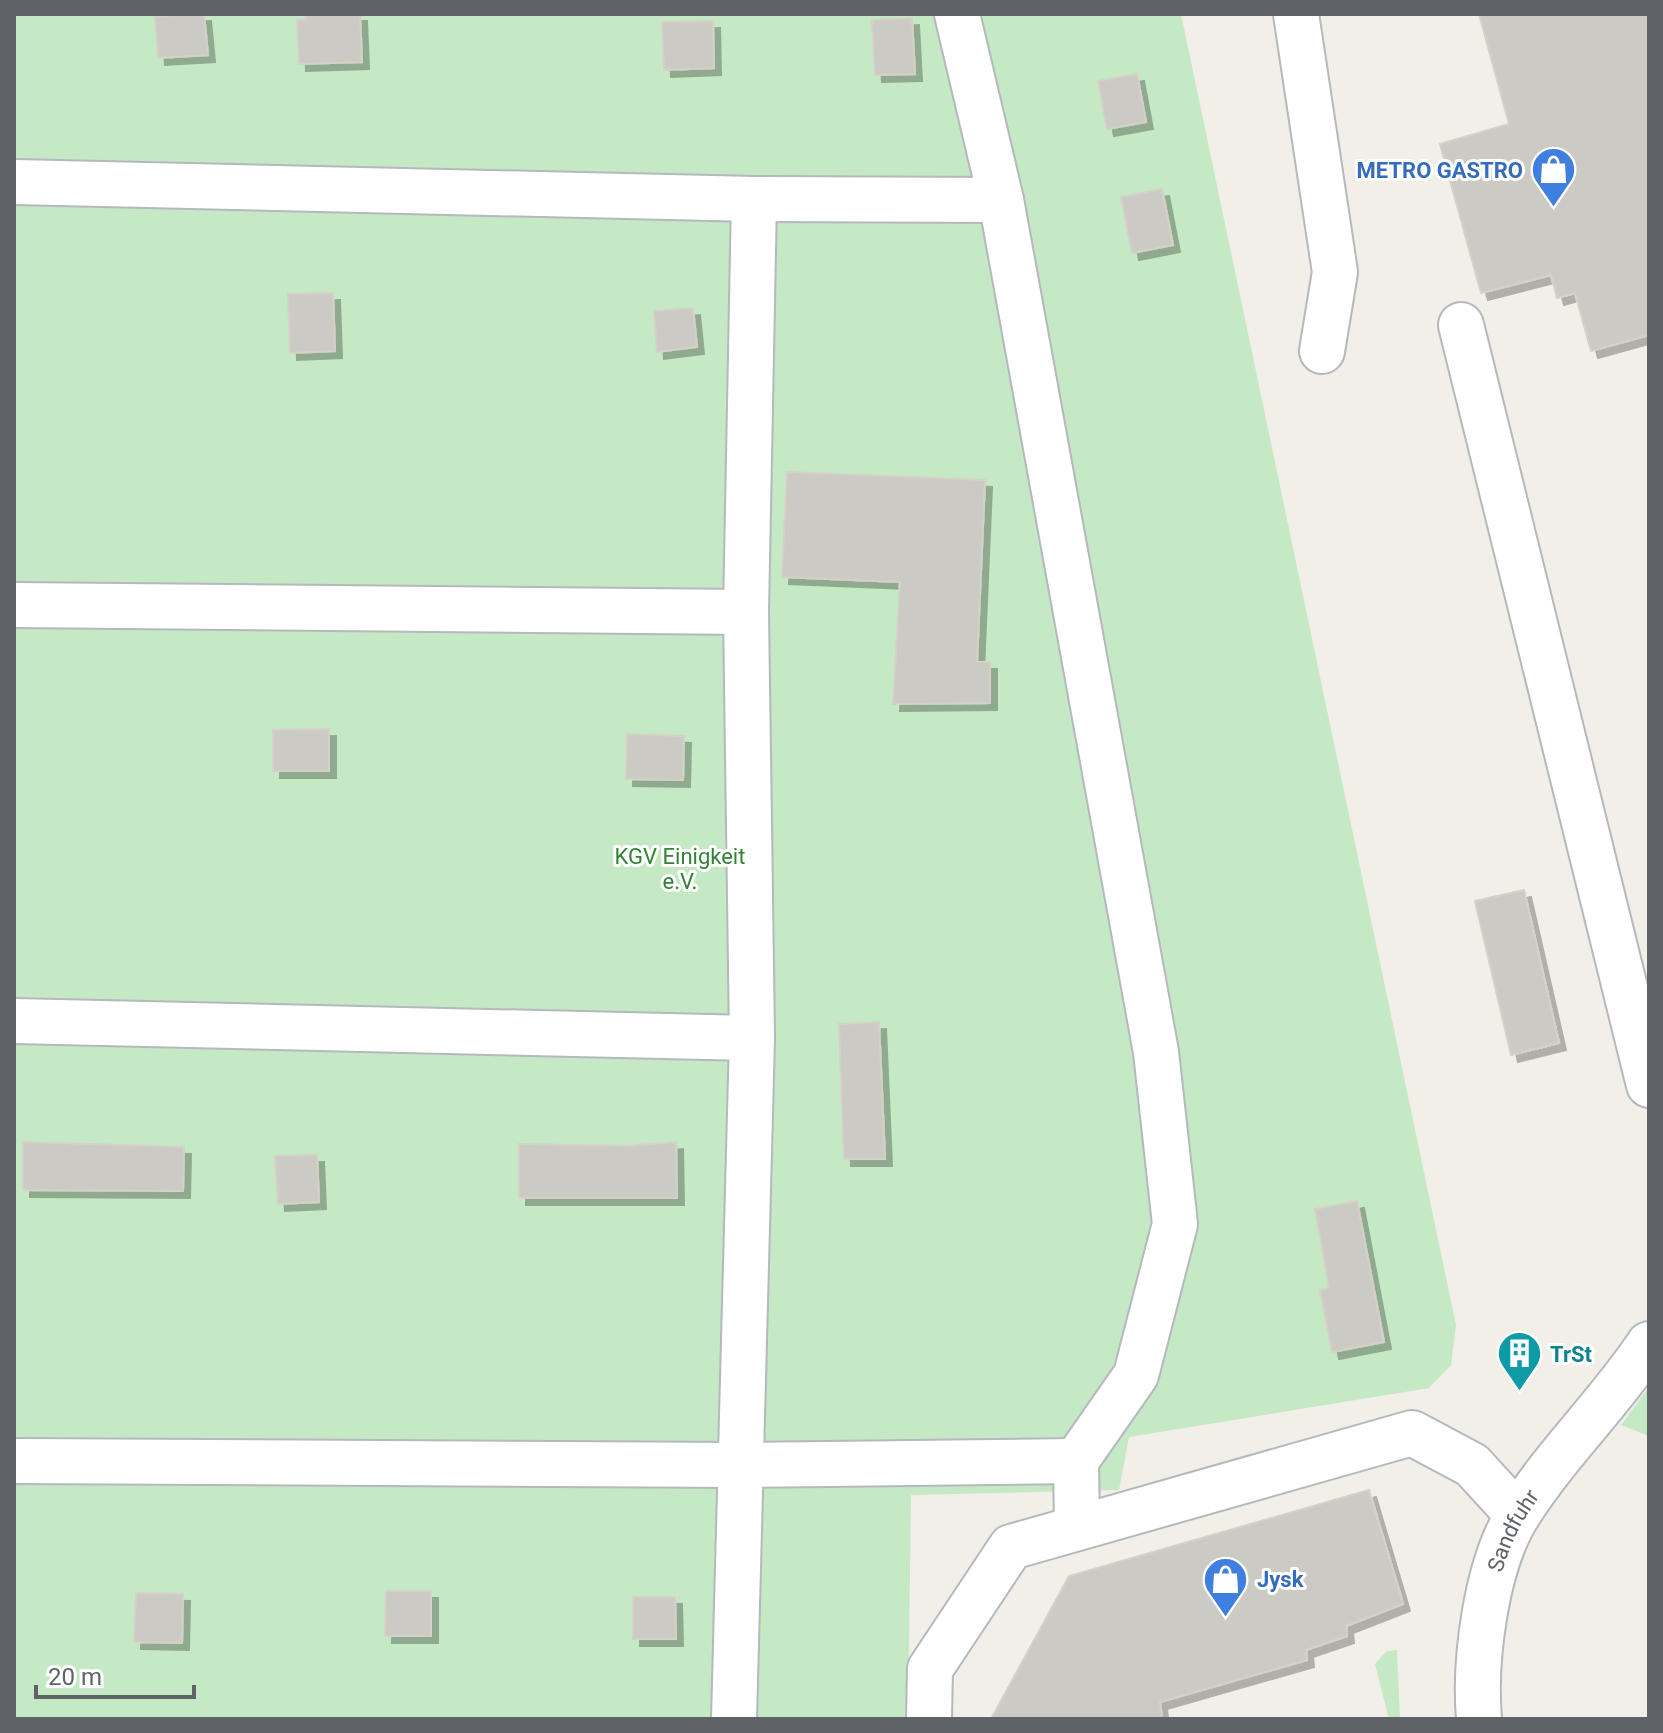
<svg xmlns="http://www.w3.org/2000/svg" width="1663" height="1733" font-family="Roboto,sans-serif">
	<defs>
		<filter id="shadow"><feDropShadow dx="7" dy="7" stdDeviation="0" flood-color="#0004"/></filter>
	</defs>
	<rect width="100%" height="100%" fill="#f1efe8"/>
	<path fill="#c5e8c5" d="M14 14H1181L1456 1325 1451 1365 1429 1388 1129 1437 1119 1490 911 1495 908 1719H14Z
		M1649 1387V1436L1621 1425Z
		M1397 1650 1400 1719H1389L1375 1664 1387 1651Z"/>
	<path fill="#cccac5" stroke="#d6d1c6" stroke-width="2" filter="url(#shadow)" d="M204 14 208 55 158 58 155 16Z
		M306 14H360L362 62 299 64 297 20 306 19Z
		M1479 14H1649V335L1591 351 1575 293 1557 298 1551 275 1481 293 1440 144 1509 124Z
		M912 18 915 74 875 75 872 20Z
		M713 21 714 68 664 70 662 22Z
		M1137 74 1146 122 1107 129 1098 81Z
		M1162 189 1173 245 1132 253 1121 197Z
		M333 293 335 351 290 353 288 294Z
		M693 308 697 347 657 352 654 311Z
		M787 472 985 480 977 662H990V703L893 704 900 582 782 577Z
		M329 729V771H273V730Z
		M627 734 684 736 683 780 626 779Z
		M1524 890 1559 1043 1511 1055 1475 901Z
		M879 1022 885 1159H844L839 1024Z
		M23 1142 184 1147 183 1191 23 1190Z
		M676 1142 677 1198H519V1144L628 1146Z
		M317 1155 319 1202 278 1204 275 1156Z
		M1357 1201 1384 1342 1332 1352 1320 1290 1329 1288 1315 1209Z
		M1369 1490 1403 1604 1346 1626 1347 1636 1306 1650 1307 1660 1160 1702 1162 1719H991L1069 1576Z
		M386 1591H431V1636H385Z
		M136 1593 183 1594 182 1643 134 1642Z
		M633 1597H675L676 1639H633Z"/>
	<g fill="none" stroke-linecap="round" stroke-linejoin="round">
		<defs>
			<g id="minor">
				<path d="M957 14 1001 200 1156 1052 1175 1224 1136 1375 1076 1461 1077 1526"/>
				<path d="M1296 14 1335 272 1322 351"/>
				<path d="M14 182 754 199 1001 200"/>
				<path d="M1461 325 1649 1085"/>
				<path d="M14 605 746 612"/>
				<path d="M14 1021 752 1038"/>
				<path d="M14 1461 739 1465 1076 1461"/>
				<path d="M734 1719 752 1038 746 612 754 199"/>
				<path d="M929 1719 930 1669 1011 1547 1412 1433 1472 1465 1517 1514"/>
				<path id="s1" d="M1479 1719C1474 1660 1486 1564 1519 1513 1556 1454 1610 1403 1649 1344"/>
			</g>
		</defs>
		<use href="#minor" stroke="#b5b8bc" stroke-width="48"/>
		<use href="#minor" stroke="#fff" stroke-width="44"/>
	</g>
	<defs>
		<symbol id="shop-pin" viewBox="-11 -11 22 30"><path d="M0 17L-7.5 6A9.5 9.5 0 1 1 7.5 6Z" fill="#3f7fe0" stroke="#fff"/><path d="M-5-2.5h2.3a2.7 3.5 0 0 1 5.4 0H5L5.5 6h-11ZM-1.5-2.5h3a1.5 2.3 0 0 0-3 0Z" fill="#fff"/></symbol>
		<symbol id="building-pin" viewBox="-11 -11 22 30"><path d="M0 17L-7.5 6A9.5 9.5 0 1 1 7.5 6Z" fill="#0f9aa8" stroke="#fff"/><path d="M-4-6H4V6H1V3H-1V6H-4ZM-2.5-4.3h1.7v1.8h-1.7ZM.8-4.3h1.7v1.8H.8ZM-2.5-1h1.7V.8h-1.7ZM.8-1h1.7V.8H.8Z" fill="#fff"/></symbol>
	</defs>
	<g fill-rule="evenodd">
		<use href="#shop-pin" x="1528" y="144" width="51" height="69"/>
		<use href="#building-pin" x="1494" y="1328" width="51" height="69"/>
		<use href="#shop-pin" x="1200" y="1554" width="51" height="69"/>
	</g>
	<g text-anchor="middle" dominant-baseline="central" stroke-width="6" stroke-linejoin="round" paint-order="stroke">
		<g font-size="22" font-weight="bold" fill="#366cbe" stroke="#fff" text-anchor="end">
			<text x="1523" y="170">METRO GASTRO</text>
			<text x="1257" y="1579" text-anchor="start">Jysk</text>
		</g>
		<g font-size="22" fill="#348238" stroke="#fff">
			<text x="680" y="856">KGV Einigkeit<tspan x="680" dy="25">e.V.</tspan></text>
		</g>
		<g font-size="22" font-weight="bold" fill="#0d838f" stroke="#fff" text-anchor="start">
			<text x="1550" y="1354">TrSt</text>
		</g>
		<g font-size="22" fill="#5f6368" stroke="#fff">
			<text stroke="none"><textPath href="#s1" startOffset="194">Sandfuhr</textPath></text>
		</g>
	</g>
	<rect width="1663" height="1733" fill="none" stroke="#5f6368" stroke-width="32"/>
	<path d="M36 1685v12h158v-12" fill="none" stroke="#5f6368" stroke-width="4"/>
	<text x="48" y="1685" font-size="24" fill="#5f6368" stroke="#ffffff" stroke-width="6" paint-order="stroke">20 m</text>
</svg>
